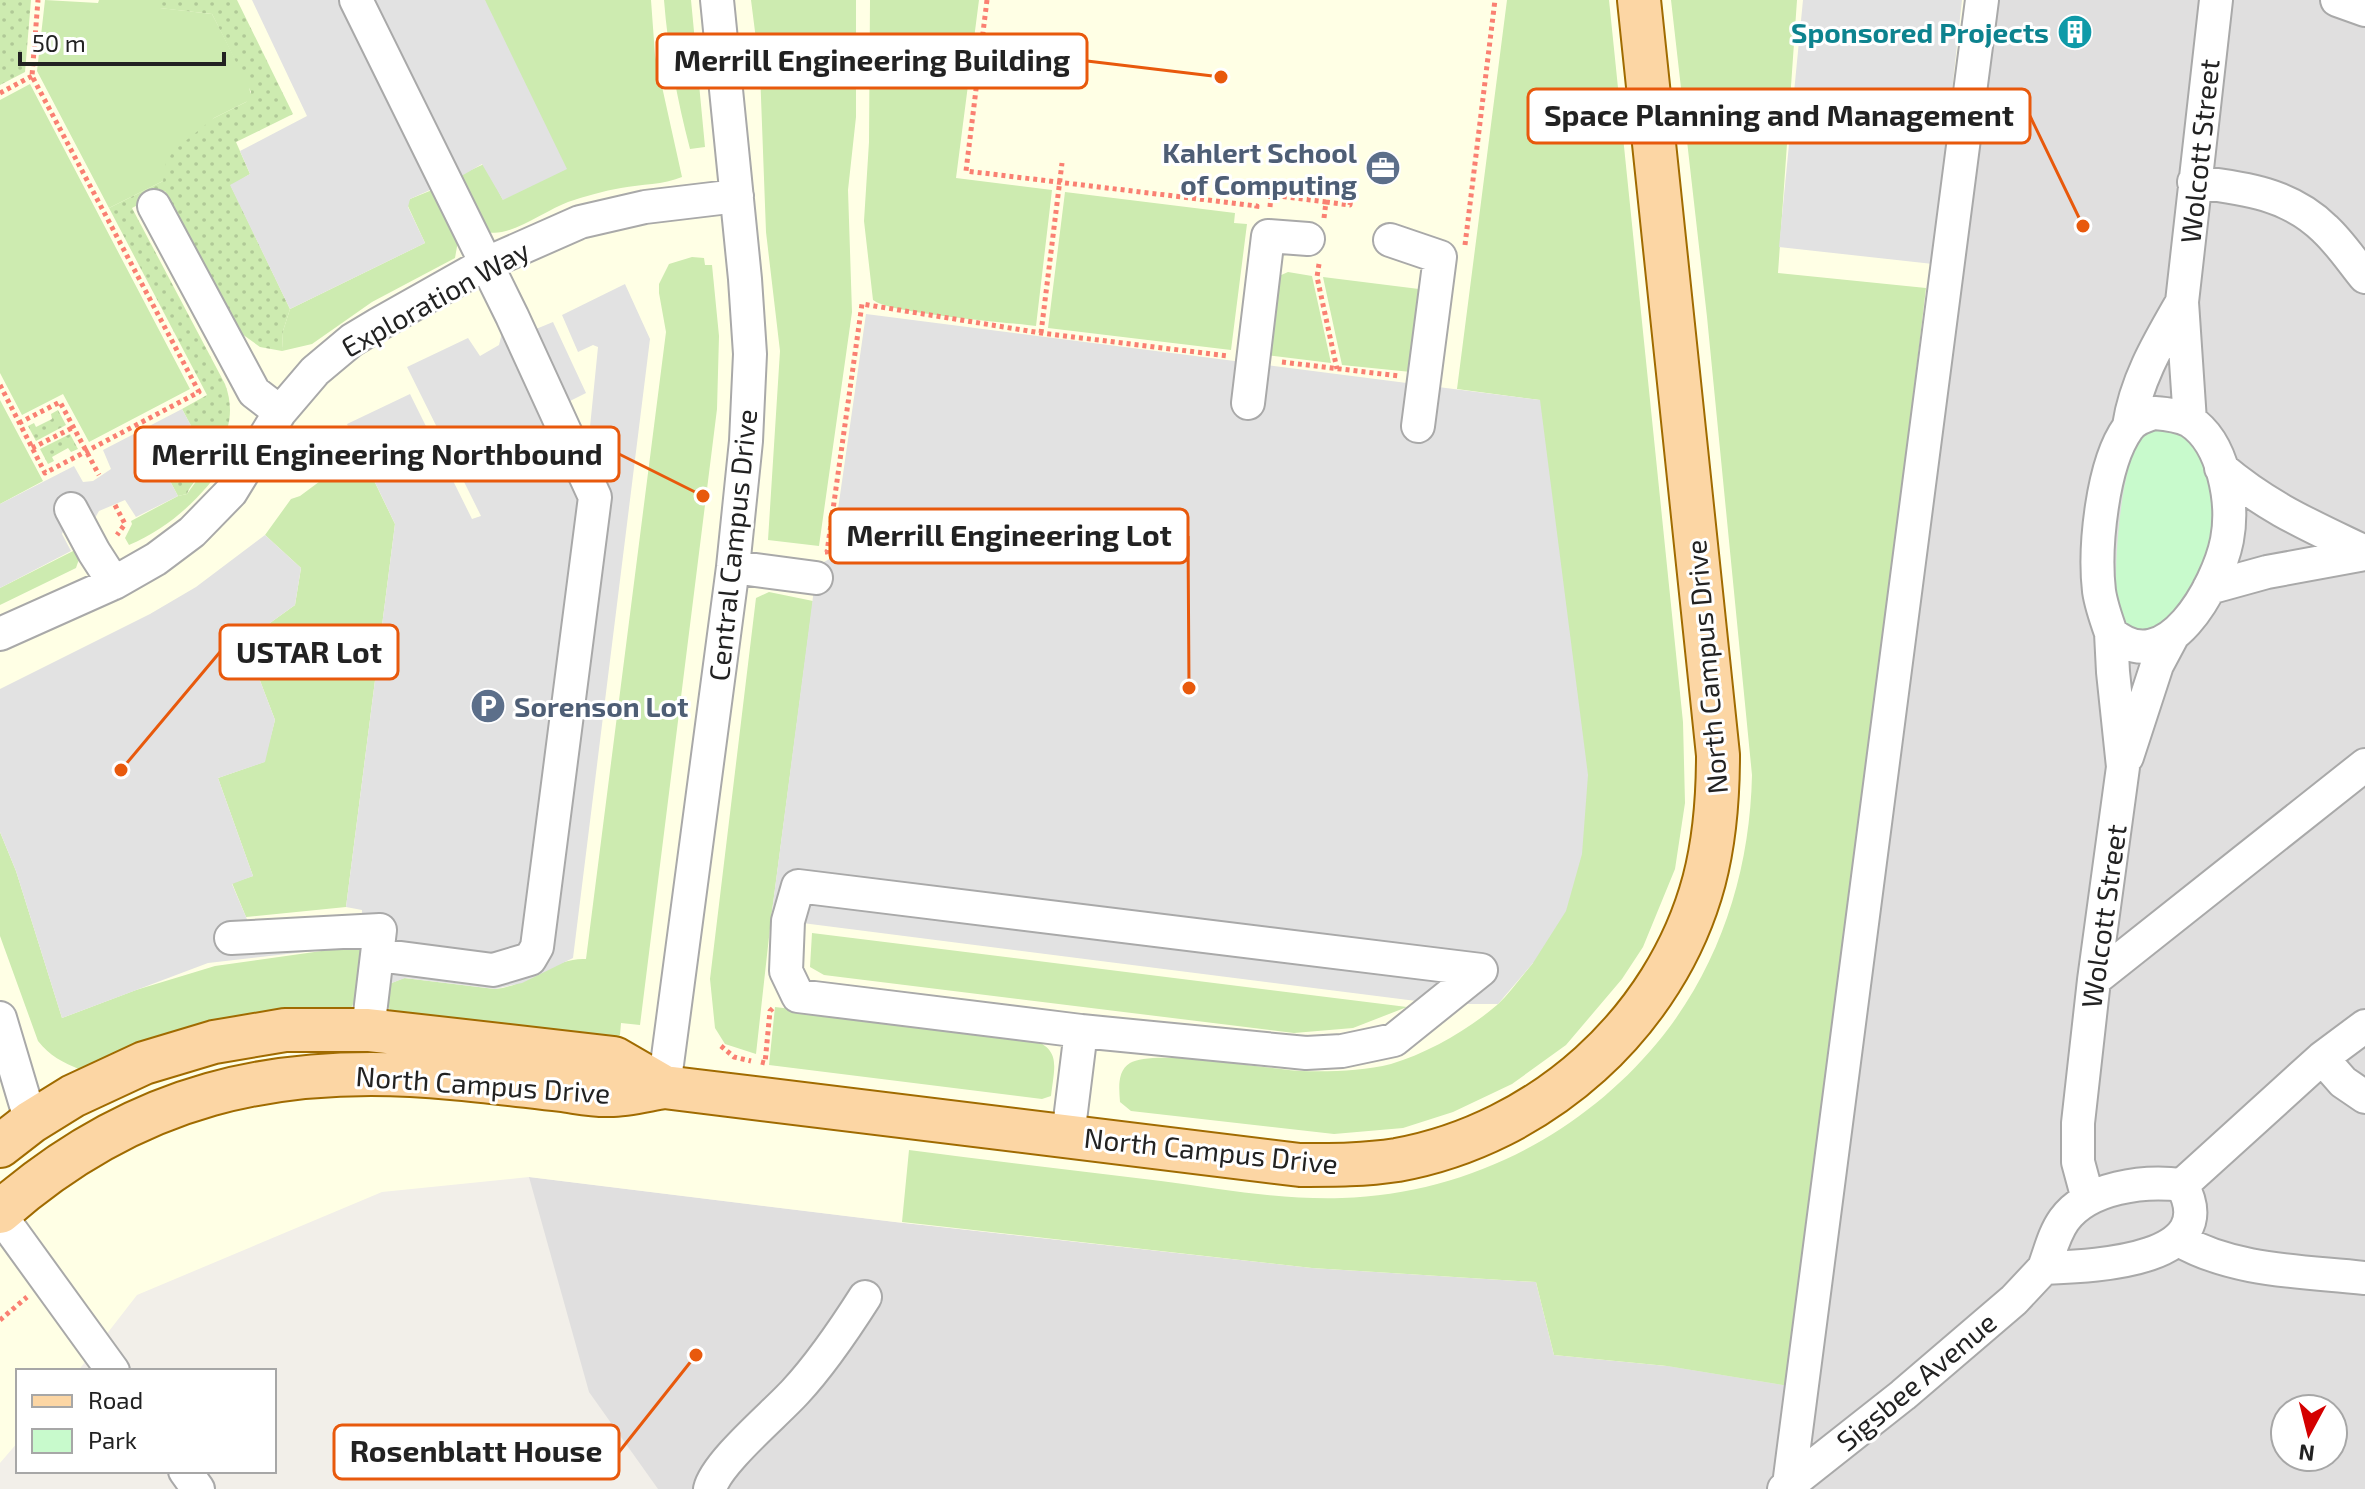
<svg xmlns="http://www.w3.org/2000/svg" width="2365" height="1489" font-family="'Exo 2',sans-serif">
	<defs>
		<pattern id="garden-dots" width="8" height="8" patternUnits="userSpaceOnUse" patternTransform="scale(2)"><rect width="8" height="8" fill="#cdebb0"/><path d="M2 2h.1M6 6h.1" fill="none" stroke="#b0c997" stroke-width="1.8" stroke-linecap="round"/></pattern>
	</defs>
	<rect width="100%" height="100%" fill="#f2efe9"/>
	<path fill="#e0dfdf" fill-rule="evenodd" d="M1992 0H2365V1489H658L589 1392 529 1177 895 1222 1312 1268 1536 1282 1554 1355 1667 1366 1795 1387ZM2285 1409H2333V1457H2285Z"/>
	<path fill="#ffffe5" d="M0 0H1977L1869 744 1667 1366 1554 1355 1536 1282 1312 1268 895 1222 529 1177 382 1192 137 1295 78 1371H18V1442L0 1463Z"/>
	<path fill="#cdebb0" d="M45 0 98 3 99 0H160V8L212 14 249 86 251 97 246 102 214 118 163 181 109 208 37 71Z
		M485 0H651L655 55 682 177C663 185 642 184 621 188 604 191 585 196 568 202 546 210 509 238 488 232L460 175 484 164 503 200Z
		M664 0H691L705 147 690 149C677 99 668 51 664 0Z
		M751 0H856V117L848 190 852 312 819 546 768 540 780 351 766 232 760 71Z
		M870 0H979L956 178 1052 190 1036 326C1005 322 891 314 873 300L864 221 869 142Z
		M1507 0H1609L1683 722 1685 803 1675 869 1643 947 1622 979 1566 1045 1512 1084 1453 1112 1403 1128 1334 1134 1131 1111 1120 1102C1119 1088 1117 1071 1130 1063 1154 1048 1266 1069 1300 1071 1329 1072 1363 1071 1391 1064 1428 1053 1468 1030 1497 1005 1510 993 1521 977 1533 963L1540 400 1457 389Z
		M1671 0H1797L1778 273 1926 288 1795 1387 1667 1366 1554 1355 1536 1282 1312 1268 902 1222 909 1150C993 1161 1077 1171 1161 1181 1221 1189 1282 1200 1342 1198 1464 1194 1579 1137 1657 1043 1720 967 1750 872 1752 775L1707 317Z
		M30 84 190 389 89 442 63 394 22 415 0 373V100Z
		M432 190 458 241 455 258 372 302 312 344 282 351 283 331 290 309 425 243 407 204 410 199Z
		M1065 192 1235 213 1234 223 1247 224 1231 350 1048 328Z
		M692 257 704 258 705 265H712L719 336 717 409 640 1025 621 1023 620 1035 614 1041 393 1015 387 1005 389 984 404 978 495 989C529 986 553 957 586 959L666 332 659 293V284L669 264Z
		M1288 272 1312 276 1331 363 1266 355 1279 276Z
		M1323 277 1419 289 1418 296 1425 297 1411 372 1342 365Z
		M0 400 43 481 0 504Z
		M350 431 395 524 346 907 246 917 232 883 253 876 218 778 264 762 275 720 245 641 295 605 301 568 265 535 291 499 300 496 327 476Z
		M217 452 228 458C204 496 171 527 129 545L125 538 132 524 131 521 178 496 187 494Z
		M77 549 79 559 76 568 0 605V588Z
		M769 592 813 601 771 919 756 1054 725 1044 715 1028 710 979 756 598Z
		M0 832 16 871 62 1018 136 990 215 966 357 946 362 949 355 1000 350 1010 81 1070C62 1062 50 1056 38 1041L0 936Z
		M812 933 1407 1007 1353 1028 1294 1033 824 975 810 967Z
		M775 1007 1024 1037C1062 1047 1055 1063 1051 1096L1042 1099 769 1065Z"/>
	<path fill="#c8facc" d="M2161 428C2168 430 2177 431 2184 436 2208 454 2220 517 2211 545 2205 567 2168 633 2142 633 2125 632 2118 610 2117 596 2113 566 2122 462 2140 439 2145 432 2152 430 2161 428Z"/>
	<path fill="url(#garden-dots)" d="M0 0H31L25 72 0 85Z
		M160 0H237L293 114 236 142 250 174 231 186 290 309 283 331 282 351 260 347 242 334 165 191 132 208 225 384C238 418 224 446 202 473 196 480 190 486 187 494L178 496 170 481 172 473 206 454 182 409 207 395 109 208 163 181 166 163 173 151 214 118 246 102 251 92 212 14 159 8Z
		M58 410 66 425 36 441 28 426 34 423 36 427 52 419 51 414Z
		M70 434 78 449 71 452 68 448 52 457 54 461 48 464 40 449Z"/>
	<path fill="#e2e2e2" d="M252 0H485L567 169 503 200 482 164 434 192 430 190 410 199 408 207 425 243 290 309 230 185 250 174 240 151 307 116Z
		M1803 0H1962L1933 264 1779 247Z
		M625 284 650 339 573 958 522 983 495 989 405 978 389 984 357 946 208 963 62 1018 16 871 0 832V689L150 614 196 587 265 535 301 568 295 605 245 641 275 720 265 762 218 778 253 876 232 884 249 924 362 915V910L346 907 395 524 347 424 410 394 472 519 481 516 407 367 468 338 480 356 499 345 502 333 501 328 536 329 553 322 586 393 568 402 583 433 587 434 590 427 598 347 593 345 578 352 562 315Z
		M866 314 1540 400 1588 775 1582 854 1566 911 1533 963 1498 1004H1440L771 919 817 566 831 558Z
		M182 409 207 455 172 473 170 481 178 496 136 517 125 500 99 511 95 518 103 534 76 547 64 529 62 534 71 551 0 588V504L74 466 83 482 93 481 111 469 103 450Z"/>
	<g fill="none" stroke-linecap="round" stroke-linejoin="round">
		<defs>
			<path id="minor" d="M356 0 512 316 595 497 537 947 530 959 493 970 378 955
				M2337 0 2365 10
				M2194 182C2242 188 2289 193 2325 229 2340 243 2352 261 2365 277
				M154 206 254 392 280 412
				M1390 240 1440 257 1418 426
				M1248 403 1268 236 1308 239
				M2154 413C2166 414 2179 415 2190 421 2224 443 2234 503 2227 540 2218 586 2166 682 2111 633 2106 619 2101 605 2099 591 2094 548 2102 464 2128 428 2134 419 2144 416 2154 413Z
				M2190 421 2182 302 2216 0
				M2129 426C2136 380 2159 342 2182 302
				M2221 468C2268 508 2311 526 2365 552
				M71 509 94 552 114 583
				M733 567 816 578
				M2209 588 2267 572 2365 554
				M0 634 114 583 156 559 192 532 231 492 280 412 315 371 352 340 377 325 485 264 580 222 645 207 737 196
				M2127 757 2157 665 2173 635
				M798 886 1481 970 1394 1040 1342 1051 1306 1053 1081 1031 798 996 786 971 788 921Z
				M231 938 380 930 368 1030
				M2094 980 2365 765
				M0 1018 31 1122
				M2322 1058 2343 1082 2365 1097
				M664 1087 733 567 746 441 750 354 745 279 717 0
				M1068 1136 1081 1031
				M2088 1199 2078 1162V1123L2094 980 2123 767 2113 672 2111 633
				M0 1215 113 1371
				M2179 1240C2235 1272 2302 1271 2365 1278
				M2044 1268C2050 1252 2054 1234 2064 1220 2088 1187 2144 1180 2182 1185L2322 1058 2365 1026
				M185 1471 198 1489
				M1789 1485 1982 0
				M710 1489C716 1463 775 1414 795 1392 822 1363 844 1330 865 1297
				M1784 1489 1903 1395 2014 1300 2044 1268C2089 1266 2225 1263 2182 1185"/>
			<path id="major" d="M0 1146 31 1122 73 1096 144 1063 214 1042 285 1030H368L614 1058 664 1087
				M0 1212C134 1094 277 1061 452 1078 489 1081 525 1086 561 1090 577 1092 594 1096 610 1095 627 1095 646 1090 664 1087L1300 1165C1333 1165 1365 1165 1397 1160 1541 1134 1666 1023 1704 881 1715 839 1718 798 1718 755L1639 0"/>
		</defs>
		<use href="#minor" stroke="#a9a9a9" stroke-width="36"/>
		<use href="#major" stroke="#a06b00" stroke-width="46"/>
		<path stroke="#fa8072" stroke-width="5" stroke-dasharray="4 4" stroke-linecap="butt" d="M987 0 966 171 1257 206 1256 212
			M0 93 32 76
			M1270 207 1271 195 1326 202
			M1324 218 1326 202 1350 205 1351 198
			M1465 245 1495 0
			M1319 264 1317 277 1337 369
			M1041 333 1062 163
			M1282 362 1399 376
			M0 385 45 473 199 392 32 76 38 0
			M19 423 60 402 99 475
			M32 448 74 427
			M115 505 125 524 117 535
			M825 552H827L862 304 1041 333 1228 356
			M721 1046 734 1057 751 1061
			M761 1062 765 1063 770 1011 774 1007
			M0 1320 27 1297"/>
		<use href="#minor" stroke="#fff" stroke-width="32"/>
		<use href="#major" stroke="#fcd6a4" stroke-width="42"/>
	</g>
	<defs>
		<symbol id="building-disc" viewBox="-11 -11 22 22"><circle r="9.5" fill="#0f9aa8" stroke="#fff"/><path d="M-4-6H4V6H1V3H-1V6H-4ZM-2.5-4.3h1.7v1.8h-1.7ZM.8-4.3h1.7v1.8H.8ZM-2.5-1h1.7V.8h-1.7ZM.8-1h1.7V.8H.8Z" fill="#fff"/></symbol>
		<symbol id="office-disc" viewBox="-11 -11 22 22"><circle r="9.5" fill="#5c6f8a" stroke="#fff"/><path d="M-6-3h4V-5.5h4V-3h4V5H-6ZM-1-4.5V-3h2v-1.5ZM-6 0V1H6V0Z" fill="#fff"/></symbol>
		<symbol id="parking-disc" viewBox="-11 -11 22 22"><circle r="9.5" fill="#5c6f8a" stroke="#fff"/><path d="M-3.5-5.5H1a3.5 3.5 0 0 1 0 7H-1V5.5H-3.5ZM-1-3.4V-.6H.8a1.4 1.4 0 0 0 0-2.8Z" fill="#fff"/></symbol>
	</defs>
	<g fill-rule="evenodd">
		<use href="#building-disc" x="2055" y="12" width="40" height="40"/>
		<use href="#office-disc" x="1363" y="148" width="40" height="40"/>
		<use href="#parking-disc" x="468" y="686" width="40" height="40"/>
	</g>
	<g text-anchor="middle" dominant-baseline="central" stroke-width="6" stroke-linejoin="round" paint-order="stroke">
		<g font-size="28" font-weight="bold" fill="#0d838f" stroke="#fff" text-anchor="end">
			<text x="2049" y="32">Sponsored Projects</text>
		</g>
		<g font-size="28" fill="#222" stroke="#fff">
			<text transform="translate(2199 151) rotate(-84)">Wolcott Street</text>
			<text transform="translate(435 298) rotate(-29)">Exploration Way</text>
			<text transform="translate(732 545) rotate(-84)">Central Campus Drive</text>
			<text transform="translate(1706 667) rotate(-95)">North Campus Drive</text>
			<text transform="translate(2103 916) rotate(-82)">Wolcott Street</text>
			<text transform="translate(483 1084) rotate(4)">North Campus Drive</text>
			<text transform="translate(1211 1150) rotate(6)">North Campus Drive</text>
			<text transform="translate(1916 1381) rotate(-40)">Sigsbee Avenue</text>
		</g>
		<g font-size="28" font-weight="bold" fill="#4e5e75" stroke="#fff" text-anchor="end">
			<text x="1357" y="152">Kahlert School<tspan x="1357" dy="32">of Computing</tspan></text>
			<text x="514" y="706" text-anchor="start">Sorenson Lot</text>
		</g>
	</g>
	<path fill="none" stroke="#e8590c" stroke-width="3" d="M1221 77L1087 61M2083 226L2030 116M703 496L619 454M1189 688L1188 536M121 770L220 652M696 1355L619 1452"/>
	<g fill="#e8590c" stroke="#fff" stroke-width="3">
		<circle cx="1221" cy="77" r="8"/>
		<circle cx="2083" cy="226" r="8"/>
		<circle cx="703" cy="496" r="8"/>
		<circle cx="1189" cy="688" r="8"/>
		<circle cx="121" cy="770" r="8"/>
		<circle cx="696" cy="1355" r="8"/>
	</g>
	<g fill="#fff" stroke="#e8590c" stroke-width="3">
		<rect x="657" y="34" width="430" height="54" rx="8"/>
		<rect x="1528" y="89" width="502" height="54" rx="8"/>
		<rect x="135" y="427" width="484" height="54" rx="8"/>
		<rect x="830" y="509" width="358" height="54" rx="8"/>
		<rect x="220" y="625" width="178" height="54" rx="8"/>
		<rect x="334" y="1425" width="285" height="54" rx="8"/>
	</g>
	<g font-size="30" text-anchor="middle" font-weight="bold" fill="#222">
		<text x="872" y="71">Merrill Engineering Building</text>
		<text x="1779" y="126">Space Planning and Management</text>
		<text x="377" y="465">Merrill Engineering Northbound</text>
		<text x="1009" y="546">Merrill Engineering Lot</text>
		<text x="309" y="663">USTAR Lot</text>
		<text x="476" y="1462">Rosenblatt House</text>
	</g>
	<rect x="16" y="1369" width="260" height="104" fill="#ffffff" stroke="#a7a7a7" stroke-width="2"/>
	<rect x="32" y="1395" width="40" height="12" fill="#fcd6a4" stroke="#a7a7a7" stroke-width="2"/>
	<text x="88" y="1409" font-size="24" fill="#222222">Road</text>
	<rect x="32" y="1429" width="40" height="24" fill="#c8facc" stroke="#a7a7a7" stroke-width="2"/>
	<text x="88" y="1449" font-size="24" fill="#222222">Park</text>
	<g transform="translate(2309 1433) rotate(187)"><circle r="38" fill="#ffffff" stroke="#a7a7a7" stroke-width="2"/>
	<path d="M0-6L14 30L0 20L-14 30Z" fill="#d40000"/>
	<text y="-12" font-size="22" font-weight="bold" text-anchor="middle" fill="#222222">N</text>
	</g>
	<path d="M20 52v12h204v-12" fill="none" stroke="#222222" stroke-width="4"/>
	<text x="32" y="52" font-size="24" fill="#222222" stroke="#ffffff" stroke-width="6" paint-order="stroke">50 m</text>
</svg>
